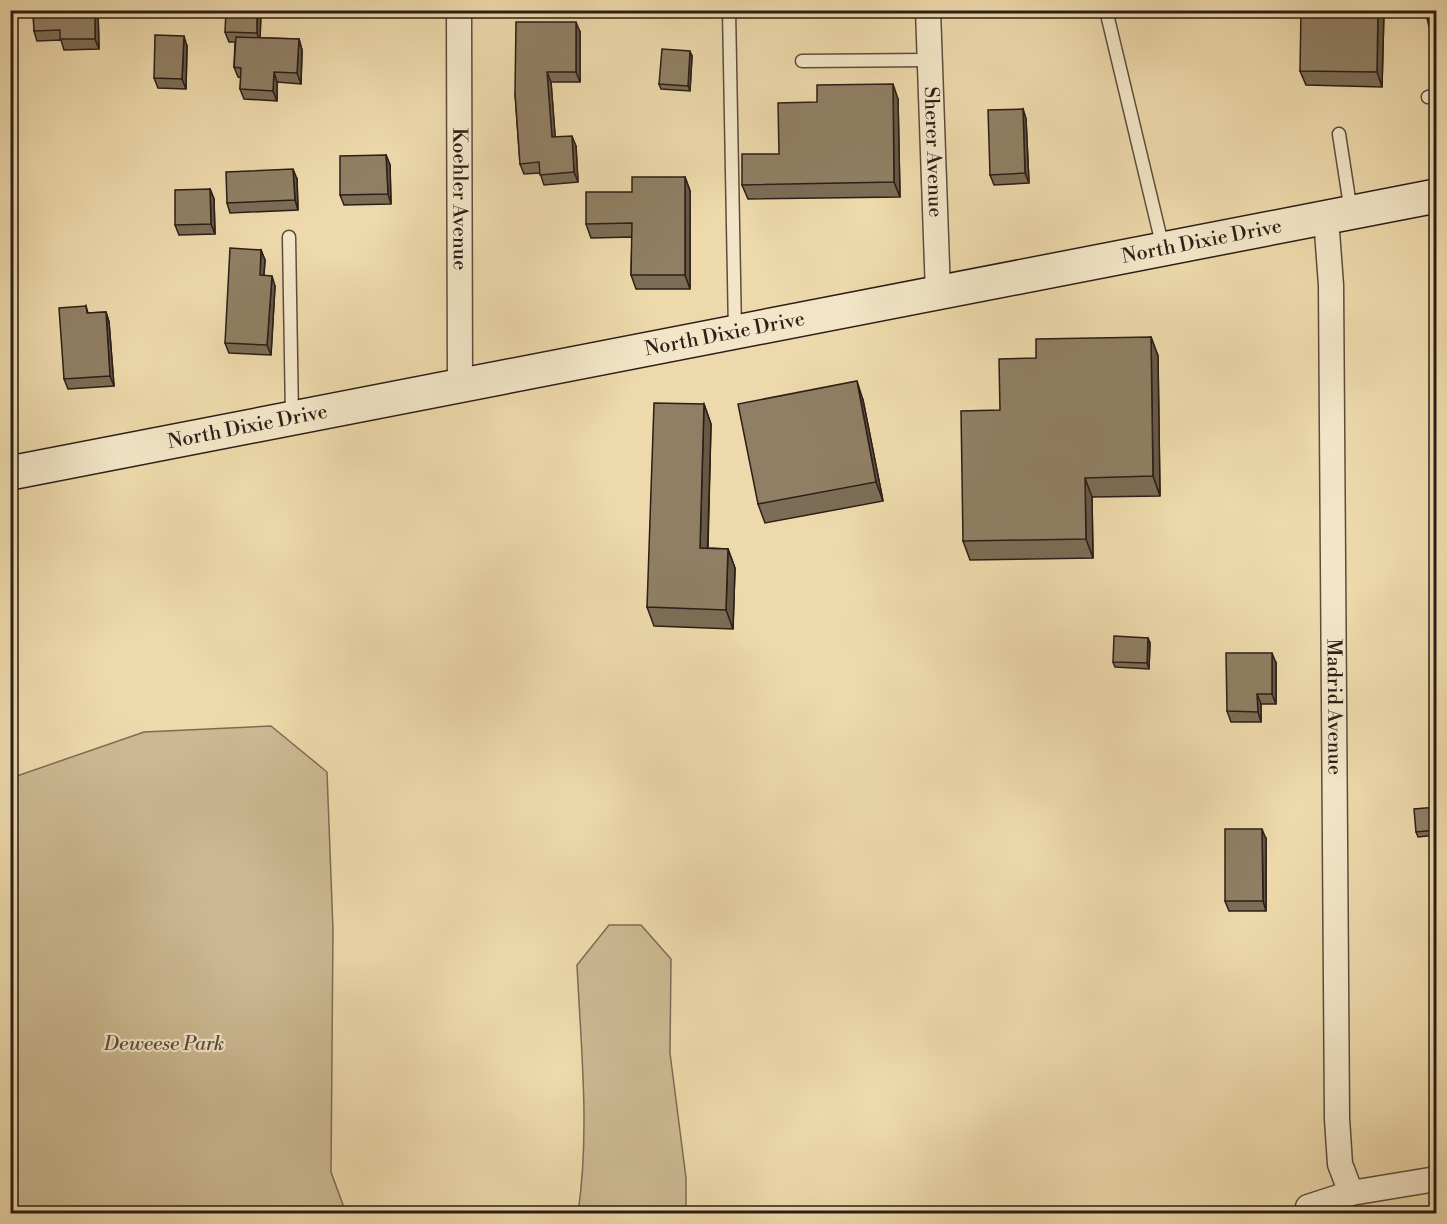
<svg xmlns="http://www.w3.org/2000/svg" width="1447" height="1224" font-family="'Libre Bodoni',serif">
	<rect width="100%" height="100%" fill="#edd9ab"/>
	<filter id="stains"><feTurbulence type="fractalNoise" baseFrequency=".00333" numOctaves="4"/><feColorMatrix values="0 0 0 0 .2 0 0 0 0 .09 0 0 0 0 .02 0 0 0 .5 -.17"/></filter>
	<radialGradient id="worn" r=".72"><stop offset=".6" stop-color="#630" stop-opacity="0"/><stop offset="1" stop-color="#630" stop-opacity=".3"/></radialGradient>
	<path fill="#ccb992" stroke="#7c6c55" stroke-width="1.5" d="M271 726 327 772 333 930 331 1172 346 1213H11V778L144 732Z
		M609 925H641L671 959 670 1053 686 1178V1213H578C590 1131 581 1048 577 965Z"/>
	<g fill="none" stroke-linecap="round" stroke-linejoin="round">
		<defs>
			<path id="service" d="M729 10 735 332
				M1106 10 1163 248
				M802 61 929 60
				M1428 97 1436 96
				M1339 134 1351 212
				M289 237 292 417"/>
			<g id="minor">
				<path id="s1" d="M459 10 460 386"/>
				<path id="s2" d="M928 10 938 294"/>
				<path id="s3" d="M1326 218 1331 285 1337 1119 1340 1164 1351 1193"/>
				<path d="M1308 1207 1351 1193 1436 1179"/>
			</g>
			<g id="secondary">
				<path id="s4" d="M10 473 1436 196"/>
			</g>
		</defs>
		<use href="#service" stroke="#5c4d3d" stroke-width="15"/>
		<use href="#minor" stroke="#5c4d3d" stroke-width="27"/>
		<use href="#secondary" stroke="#2c1e18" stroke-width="36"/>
		<use href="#service" stroke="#f3e6c8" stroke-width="12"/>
		<use href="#minor" stroke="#f3e6c8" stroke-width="24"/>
		<use href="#secondary" stroke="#f3e6c8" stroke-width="33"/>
	</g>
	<path fill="#7c6d56" stroke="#2c1e18" stroke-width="1.5" d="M33 10H98L99 49 64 50 61 40 37 41 34 31Z
		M261 10 260 38 299 39 302 50 301 84 277 82V101L244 99 240 89 241 78 238 77 234 67 235 42H229L225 32Z
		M1384 10 1382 87 1306 85 1300 71Z
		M1437 10V51L1433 43Z
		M580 32V82H551L555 137 576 146 578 182 544 185 540 173 524 174 520 164 515 93Z
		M187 46 186 89 158 88 154 78Z
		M692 56 690 91 661 89 659 84Z
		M898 99 900 197 748 199 742 185 779 154 817 102Z
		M1023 109 1026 119 1029 183 994 185 990 175Z
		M386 155 390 165 391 204 344 205 340 195Z
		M685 177 690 191V289H636L631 275 632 237 591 238 586 224 632 192Z
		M297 179 298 210 230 213 227 203Z
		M210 189 214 199 215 234 179 235 175 225Z
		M261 250 265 260 264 276 275 286 271 355 229 353 225 343Z
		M86 306 88 313 106 312 109 322 114 386 68 389 64 379Z
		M1151 337 1158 356 1160 496 1092 497 1093 558 970 560 963 541 1000 410 1036 358Z
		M863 400 883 501 765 523 758 504Z
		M704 404 711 424 708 548 728 549 735 568 733 629 654 626 647 607Z
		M1148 638 1150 643 1149 669 1115 667 1113 662Z
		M1276 663V704H1261V722H1231L1227 711Z
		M1437 807V835L1418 837 1416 832Z
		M1266 839V911H1229L1225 901Z"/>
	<path fill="#655946" stroke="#2c1e18" stroke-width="1.5" d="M95 10H98L99 49 95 39Z
		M257 10H261L260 43 257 33Z
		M1378 10H1384L1382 87 1377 72Z
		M576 22 580 32V82L576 72Z
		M184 36 187 46 186 89 182 79Z
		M299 39 302 50 301 84 297 73Z
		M690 51 692 56 690 91 688 86Z
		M274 72 277 82V101L273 91Z
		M547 72 551 82 556 147 552 137Z
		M893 84 898 99 900 197 894 182Z
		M1023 109 1026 119 1029 183 1025 173Z
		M572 136 576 146 578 182 574 172Z
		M386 155 390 165 391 204 388 194Z
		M293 169 297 179 298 210 295 200Z
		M685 177 690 191V289L685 275Z
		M210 189 214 199 215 234 211 224Z
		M261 250 265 260 263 285 260 275Z
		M272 276 275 286 271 355 267 345Z
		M106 312 109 322 114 386 110 376Z
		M1151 337 1158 356 1160 496 1153 476Z
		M857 381 863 400 883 501 876 482Z
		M704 404 711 424 707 567 700 548Z
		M1085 478 1092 497 1093 558 1086 539Z
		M728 549 735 568 733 629 726 610Z
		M1148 638 1150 643 1149 669 1147 663Z
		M1272 653 1276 663V704L1272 694Z
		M1257 694 1261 704V722L1258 712Z
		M1262 829 1266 839V911L1263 901Z"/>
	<path fill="#907f64" stroke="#2c1e18" stroke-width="1.5" d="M33 10H95V39H60V30L34 31Z
		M226 10H257V33L225 32Z
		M1301 10H1378L1377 72 1300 71Z
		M1425 10H1437V42L1433 43Z
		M516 22H576V72H547L552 137 572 136 574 172 540 175 539 162 520 164 515 93Z
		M155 35 184 36 182 79 154 78Z
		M236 37 299 39 297 73 274 72 273 91 240 89 241 68 234 67Z
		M662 49 690 51 688 86 659 84Z
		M893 84 894 182 742 185V154H779L778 103 817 102V85Z
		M1023 109 1025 173 990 175 988 110Z
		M386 155 388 194 340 195V156Z
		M293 169 295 200 227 203 226 172Z
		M632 177H685V275H631L632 223 586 224V192H632Z
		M210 189 211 224 175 225V190Z
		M230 248 261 250 260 275 272 276 267 345 225 343Z
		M86 306 87 313 106 312 110 376 64 379 59 308Z
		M1151 337 1153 476 1085 478 1086 539 963 541 961 411 1000 410 999 359 1036 358V339Z
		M857 381 876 482 758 504 738 404Z
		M654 403 704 404 700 548 728 549 726 610 647 607Z
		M1114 636 1148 638 1147 663 1113 662Z
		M1226 653H1272V694H1257L1258 712 1227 711Z
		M1437 807V830L1416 832 1414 809Z
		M1225 829H1262L1263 901H1225Z"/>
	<g text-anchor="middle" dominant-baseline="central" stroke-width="4.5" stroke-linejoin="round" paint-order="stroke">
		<g font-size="20" fill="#2c1e18" stroke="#f3e6c8">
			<text stroke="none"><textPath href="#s2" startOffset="142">Sherer Avenue</textPath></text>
			<text stroke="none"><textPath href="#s1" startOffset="189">Koehler Avenue</textPath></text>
			<text stroke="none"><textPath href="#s4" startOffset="1214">North Dixie Drive</textPath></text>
			<text stroke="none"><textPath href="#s4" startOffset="728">North Dixie Drive</textPath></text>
			<text stroke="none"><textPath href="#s4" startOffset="242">North Dixie Drive</textPath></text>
			<text stroke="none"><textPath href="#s3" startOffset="489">Madrid Avenue</textPath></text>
		</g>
		<g font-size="20" font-style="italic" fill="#5c4c3d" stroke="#f3e6c8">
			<text x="164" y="1044">Deweese Park</text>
		</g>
	</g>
	<rect width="1447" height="1224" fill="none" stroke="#edd9ab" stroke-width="36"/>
	<rect x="12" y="12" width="1423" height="1200" fill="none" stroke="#2c1e18" stroke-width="3"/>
	<rect x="18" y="18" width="1411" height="1188" fill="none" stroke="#2c1e18" stroke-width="1.5"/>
	<rect width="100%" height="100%" filter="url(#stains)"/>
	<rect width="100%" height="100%" fill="url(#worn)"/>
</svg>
